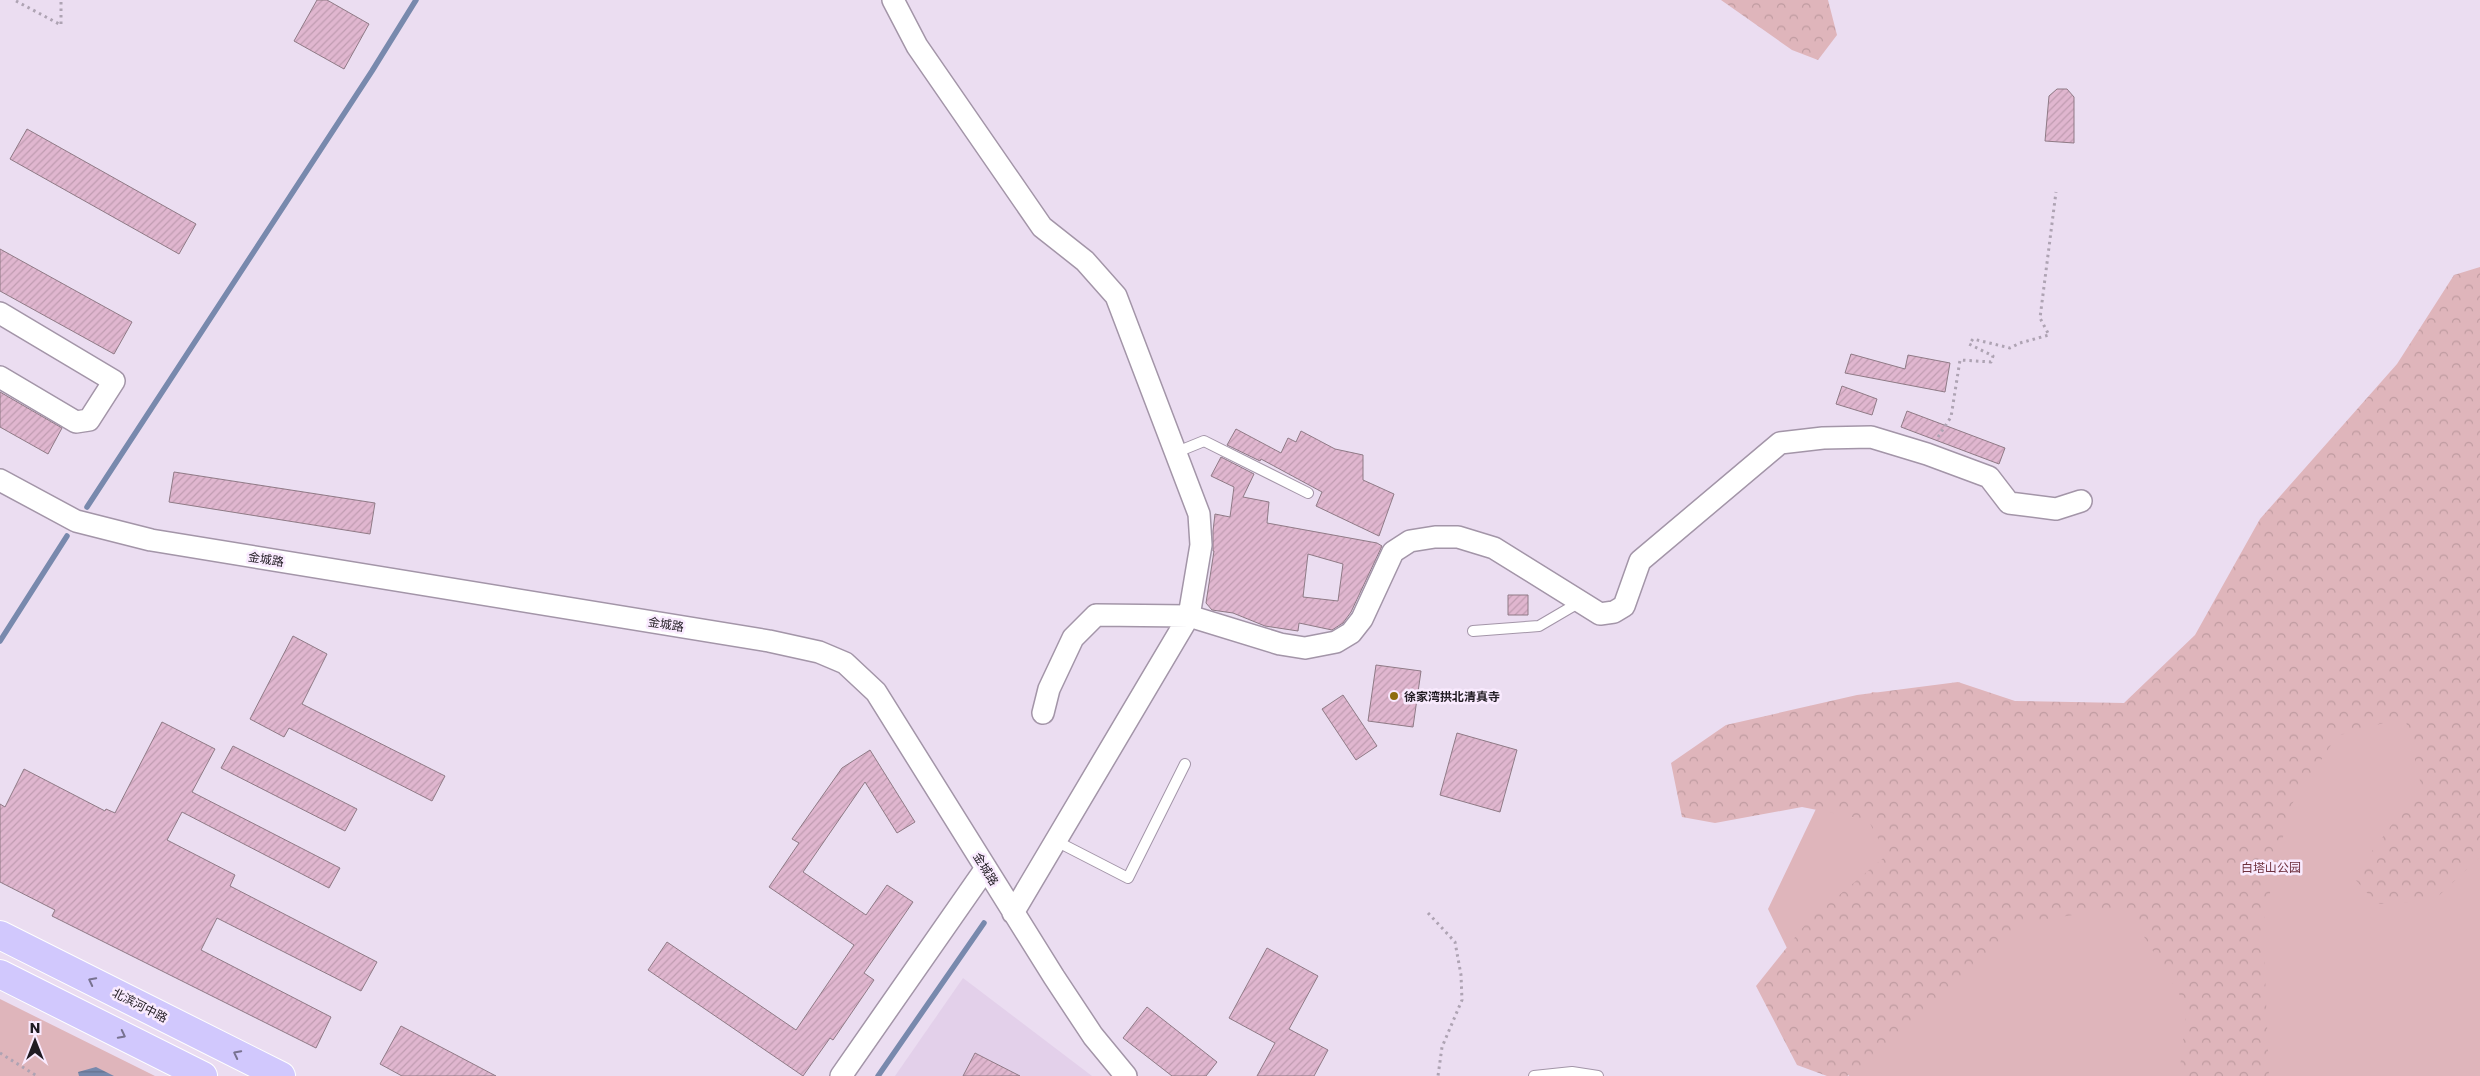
<svg xmlns="http://www.w3.org/2000/svg" width="2480" height="1076" font-family="Poppins,'Noto Sans SC',sans-serif">
	<defs>
		<pattern id="forest-crowns" width="20" height="18" patternUnits="userSpaceOnUse" patternTransform="scale(1.25)"><rect width="20" height="18" fill="#dfb5bb"/><path d="M2 6a3 3 0 1 1 6 0M12 15a3 3 0 1 1 6 0" fill="none" stroke="#bf9ba0"/></pattern>
		<pattern id="water-rules" width="6" height="5" patternUnits="userSpaceOnUse" patternTransform="scale(1.25)"><rect width="6" height="5" fill="#7889ad"/><path d="M0 2.5h6" fill="none" stroke="#626f8c"/></pattern>
		<pattern id="building-hatch" width="6" height="6" patternUnits="userSpaceOnUse" patternTransform="scale(1.25)"><rect width="6" height="6" fill="#e0b6cf"/><path d="M-1 1l2-2M0 6l6-6M5 7l2-2" fill="none" stroke="#c09cb1"/></pattern>
	</defs>
	<rect width="100%" height="100%" fill="#ebddf1"/>
	<path fill="#e3d0ea" d="M963 978 1092 1076H895Z"/>
	<path fill="#dfb5bb" d="M2480 329V1076H1849L1768 909 1872 692 2111 730Z
		M0 999 155 1076H0Z"/>
	<path fill="url(#forest-crowns)" d="M1721 0H1828L1837 35 1818 60 1792 50Z
		M2480 267V857L2432 902 2377 904 2353 877 2421 785 2405 717 2337 736 2290 807 2263 923 2269 1076H2179L2187 1007 2126 907 2020 923 1917 1024 1847 1076H1827L1797 1065 1756 986 1808 921 1887 855 1868 820 1802 807 1715 823 1682 817 1671 763 1726 725 1857 695 1958 682 2015 701 2124 703 2195 635 2260 519 2397 364 2454 275Z"/>
	<path fill="url(#water-rules)" d="M96 1067 114 1076H79L78 1072Z"/>
	<g fill="none" stroke-linecap="round" stroke-linejoin="round">
		<path stroke="#7889ad" stroke-width="5.5" d="M87 507 372 71 416 0
			M0 641 67 536
			M878 1076 984 923"/>
	</g>
	<path fill="url(#building-hatch)" stroke="#8f7a86" fill-rule="evenodd" d="M317 0H327L369 24 344 69 294 41Z
		M2057 89H2067L2074 97V143L2045 141 2049 96Z
		M27 129 196 224 179 254 10 159Z
		M0 249 132 322 114 354 0 291Z
		M1851 354 1905 369 1908 355 1950 363 1945 392 1845 373Z
		M1842 386 1877 399 1872 415 1836 404Z
		M0 392 62 428 48 454 0 427Z
		M1907 411 2005 448 1999 464 1901 427Z
		M1236 429 1281 453 1288 438 1296 442 1301 431 1335 449 1363 455V480L1394 494 1379 536 1316 506 1322 492 1261 459 1260 461 1227 445Z
		M1221 457 1254 474 1243 497 1269 502 1267 523 1377 543 1382 546 1351 612 1343 623 1332 630 1299 623 1298 631 1265 626 1233 613 1212 610 1206 603 1214 551H1213V531L1215 514 1230 517 1234 487 1211 476ZM1308 554 1343 564 1338 601 1303 597Z
		M174 472 375 503 370 534 169 502Z
		M1508 595H1528V615H1508Z
		M293 636 327 654 302 704 445 776 432 801 289 728 284 737 250 719Z
		M1376 665 1421 671 1413 727 1368 721Z
		M1343 695 1377 746 1356 760 1322 709Z
		M162 722 215 749 192 792 340 868 329 888 182 812 167 840 235 875 230 886 377 962 361 991 217 918 201 950 331 1017 316 1048 52 916 55 910 0 882V804L5 807 24 769 105 811 106 809 115 813Z
		M1457 733 1517 750 1500 812 1440 795Z
		M233 746 357 809 345 831 221 768Z
		M870 750 915 822 897 833 865 782 803 872 866 915 887 885 913 902 864 973 874 980 833 1040 830 1038 803 1076 648 970 667 942 796 1030 854 945 769 887 799 843 792 839 842 768Z
		M1267 948 1318 976 1289 1029 1328 1050 1314 1076H1257L1275 1043 1229 1018Z
		M1147 1007 1217 1062 1206 1076H1172L1123 1038Z
		M401 1026 496 1076H402L380 1064Z
		M975 1053 1020 1076H963Z"/>
	<g fill="none" stroke-linecap="round" stroke-linejoin="round">
		<defs>
			<path id="service" d="M1177 452 1204 441 1308 493
				M1473 631 1539 626 1580 602
				M1056 841 1128 878 1185 764
				M1534 1076 1572 1072 1598 1076"/>
			<path id="minor" d="M893 0 917 46 1042 227 1085 261 1116 296 1199 514 1201 545 1189 616 1013 913
				M0 313 114 381 89 420 76 422 0 377
				M0 480 76 521 151 540 769 641 819 652 845 663 876 692 1054 977 1093 1036 1126 1076
				M1043 713 1049 689 1073 638 1096 615 1189 616 1280 644 1305 648 1336 642 1351 633 1362 619 1393 552 1410 541 1435 537H1458L1494 548 1600 614 1614 612 1624 606 1640 561 1780 443 1823 438 1871 437 1927 454 1989 477 2009 503 2056 509 2081 501
				M841 1076 986 868"/>
			<path id="primary" d="M0 935 281 1076
				M0 974 203 1076"/>
		</defs>
		<use href="#service" stroke="#a395a8" stroke-width="12"/>
		<use href="#minor" stroke="#a395a8" stroke-width="24"/>
		<use href="#primary" stroke="#fff" stroke-width="30"/>
		<path stroke="#aea3b3" stroke-width="3" stroke-dasharray="2.5 4" stroke-linecap="butt" d="M16 1 61 25V0
			M1938 437 1951 417 1960 360 1991 362 1993 356 1969 344 1973 339 2010 348 2020 343 2049 335 2040 318 2056 192
			M1428 913 1455 942 1461 975 1462 1000 1442 1047 1438 1076
			M0 1053 37 1076"/>
		<use href="#service" stroke="#fff" stroke-width="10"/>
		<use href="#minor" stroke="#fff" stroke-width="21"/>
		<use href="#primary" stroke="#d1c8fd" stroke-width="28"/>
	</g>
	<defs><path id="oneway-chevron" d="M-2-3.5L2.5 0L-2 3.5" fill="none" stroke-width="1.6" stroke-linecap="round" stroke-linejoin="round" transform="scale(1.25)"/></defs>
	<g stroke="#787290">
		<use href="#oneway-chevron" transform="translate(92 981) rotate(-153)"/>
		<use href="#oneway-chevron" transform="translate(122 1035) rotate(27)"/>
		<use href="#oneway-chevron" transform="translate(237 1054) rotate(-153)"/>
	</g>
	<circle fill="#8e6c0f" stroke="#f9eafe" stroke-width="2" cx="1394" cy="696" r="5"/>
	<g text-anchor="middle" dominant-baseline="central" stroke-width="5" stroke-linejoin="round" paint-order="stroke">
		<g font-size="12" fill="#201b22" stroke="#f9eafe">
			<text transform="translate(266 559) rotate(9)">金城路</text>
			<text transform="translate(666 624) rotate(9)">金城路</text>
			<text transform="translate(986 869) rotate(58)">金城路</text>
			<text transform="translate(140 1005) rotate(27)">北滨河中路</text>
		</g>
		<g font-size="12" font-weight="bold" fill="#201b22" stroke="#f9eafe" text-anchor="start">
			<text x="1404" y="696">徐家湾拱北清真寺</text>
		</g>
		<g font-size="12" fill="#6e313e" stroke="#f9eafe">
			<text x="2271" y="867">白塔山公园</text>
		</g>
	</g>
	<g transform="translate(35 1041)" stroke="#f9eafe" stroke-width="4" paint-order="stroke">
	<path d="M0-4L9 19L0 12L-9 19Z" fill="#201b22"/>
	<text y="-8" font-size="14" font-weight="bold" text-anchor="middle" fill="#201b22">N</text>
	</g>
</svg>
